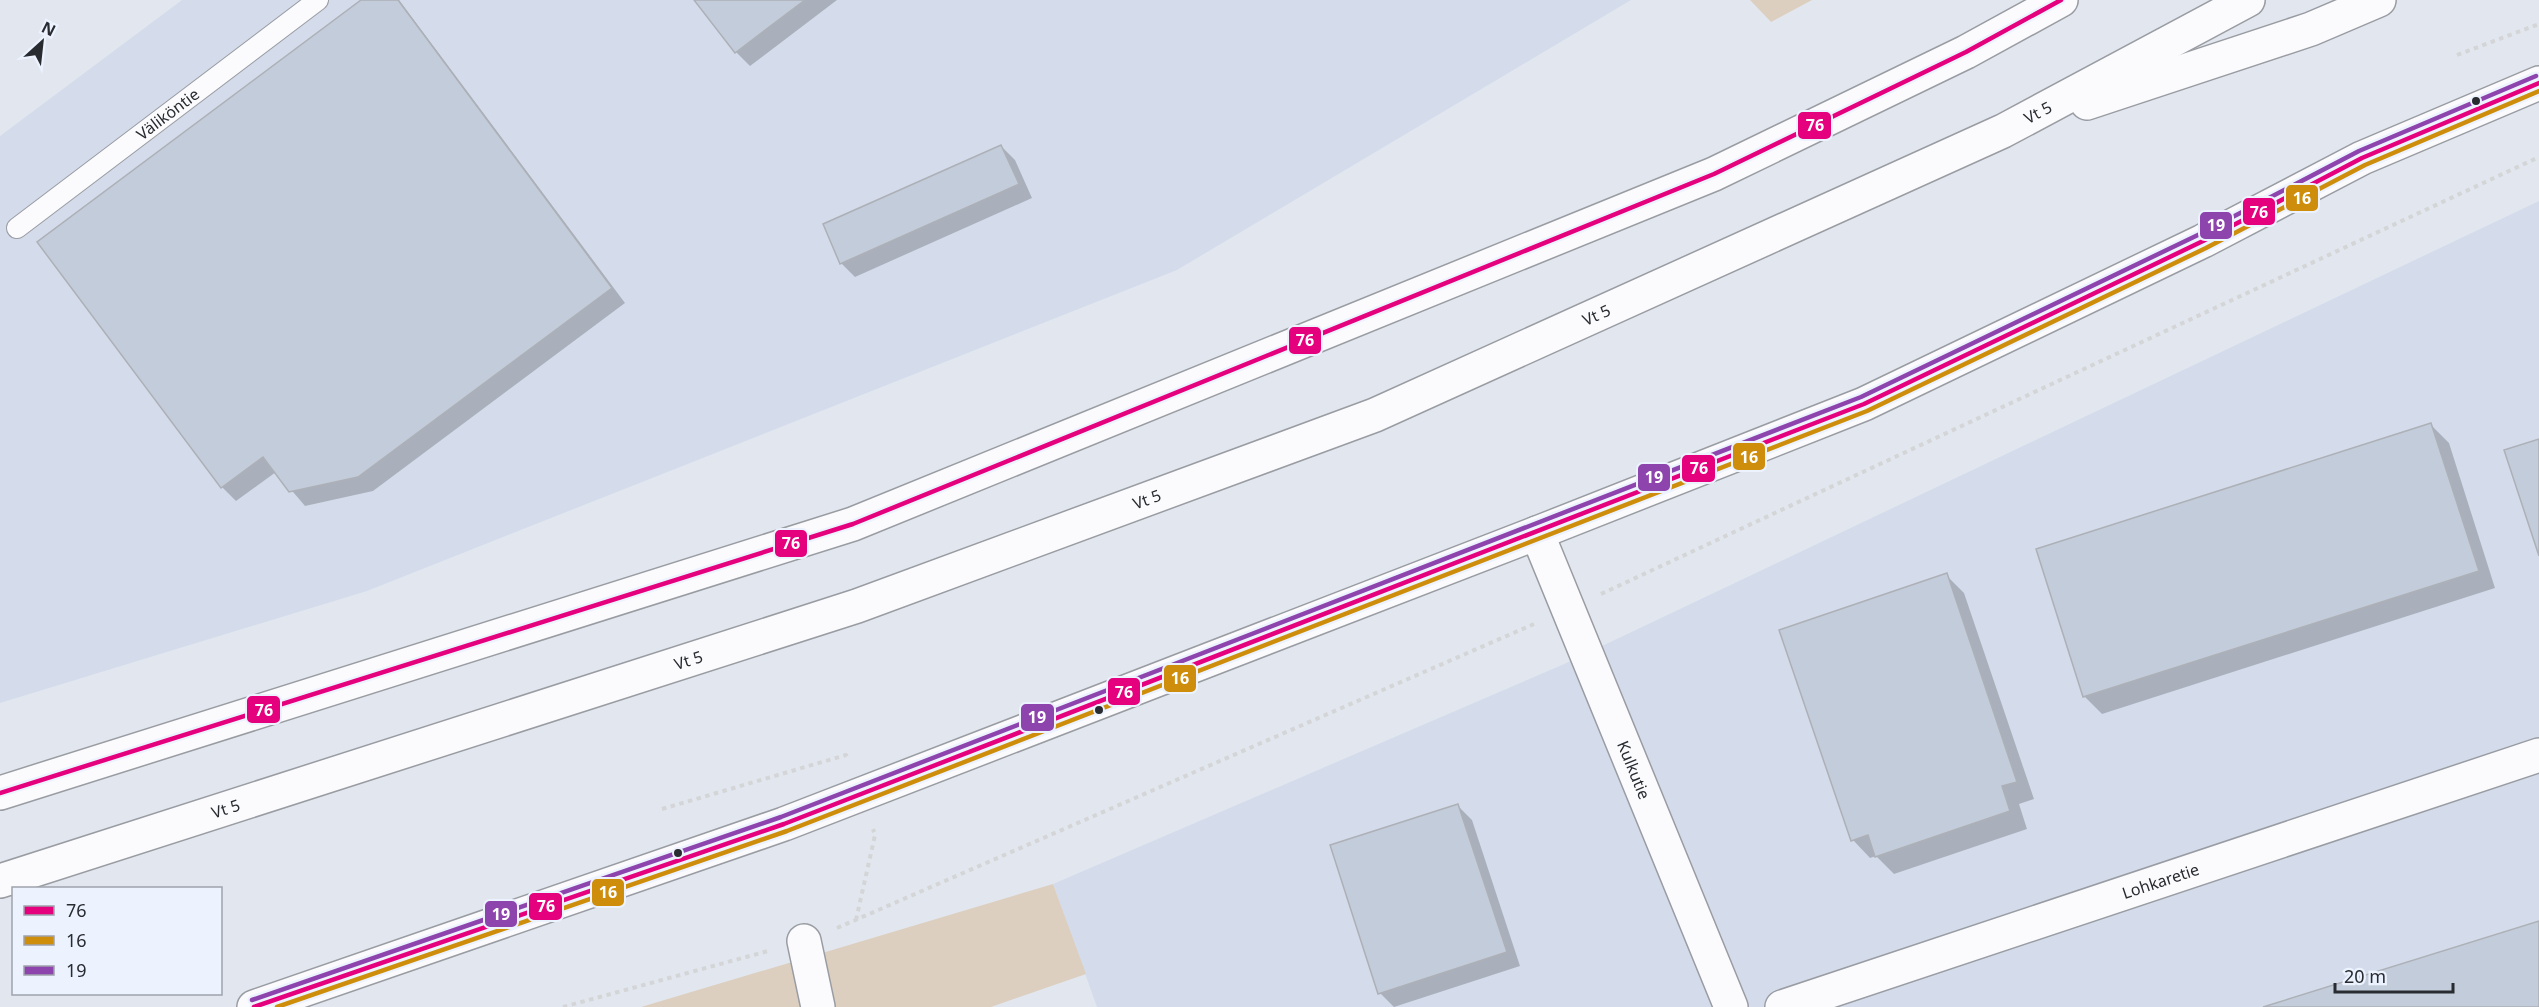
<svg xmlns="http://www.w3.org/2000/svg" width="2539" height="1007" font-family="'Noto Sans',sans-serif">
	<rect width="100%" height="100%" fill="#e2e7ef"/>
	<path fill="#d4dcec" d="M182 0H1631L1177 270 367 591 0 703V136Z
		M2539 201V1007H1097L1053 884 1562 665Z"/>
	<path fill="#dccfbf" d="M1750 0H1812L1771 22Z
		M1053 884 1086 974 991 1007H641Z"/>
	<path fill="#0003" d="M363 0H399L625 303 373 491 305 506 276 472 236 501 222 487 39 242Z
		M696 0H837L750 66 736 52Z
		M1001 146 1015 160 1032 198 855 277 841 263Z
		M2431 425 2449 443 2495 588 2102 714 2084 696Z
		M1946 575 1964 593 2034 799 2019 804 2027 829 1894 874 1876 856 1870 858 1853 840Z
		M1458 806 1472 820 1520 966 1394 1007 1380 993Z"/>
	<path fill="#c3ccda" stroke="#adb0b6" stroke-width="1.5" d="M361 0H398L612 288 358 477 289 492 263 457 221 488 37 242Z
		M694 0H805L735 53Z
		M1001 145 1019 184 840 264 823 224Z
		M2431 423 2479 571 2083 697 2036 549Z
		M2539 439V556L2504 450Z
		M1947 573 2017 782 2002 786 2010 811 1875 857 1868 835 1851 841 1779 630Z
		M1458 804 1507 952 1378 994 1330 845Z
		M2539 921V1007H2263Z"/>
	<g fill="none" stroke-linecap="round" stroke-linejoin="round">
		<defs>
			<g id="lane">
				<path id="s1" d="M17 228 318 0"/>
			</g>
			<g id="street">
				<path id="s2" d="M1537 533 1731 1007"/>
				<path d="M804 941 818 1007"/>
				<path id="s3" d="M1782 1007 2539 755"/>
			</g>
			<path id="secondary" d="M254 1007 784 824 1537 533 1864 404 2203 241 2362 158 2539 83"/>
			<g id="highway">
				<path d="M2087 103 2311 29 2379 0"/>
				<path d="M0 793 853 524 1714 174 1966 52 2061 0"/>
				<path id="s4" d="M0 881 857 606 1375 415 2003 131 2248 0"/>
			</g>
		</defs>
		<use href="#lane" stroke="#999ca2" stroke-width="22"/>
		<use href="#street" stroke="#999ca2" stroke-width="36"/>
		<use href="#secondary" stroke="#999ca2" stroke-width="36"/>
		<use href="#highway" stroke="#999ca2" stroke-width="36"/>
		<path stroke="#d4d5d7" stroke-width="4" stroke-dasharray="4.5 4.5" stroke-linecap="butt" d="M2457 55 2539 24
			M1601 594 2539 157
			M662 809 846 755 848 760
			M856 920 875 835 873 829
			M837 928 1534 624
			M563 1007 768 951"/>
		<use href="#lane" stroke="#fbfbfd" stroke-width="20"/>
		<use href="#street" stroke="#fbfbfd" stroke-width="33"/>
		<use href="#secondary" stroke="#fbfbfd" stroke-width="33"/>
		<use href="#highway" stroke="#fbfbfd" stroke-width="33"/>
		<defs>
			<path id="bus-1" d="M0 793 853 524 1714 174 1966 52 2061 0
				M254 1007 784 824 1864 404 2203 241 2362 158 2539 83"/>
			<path id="bus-2" d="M277 1007 787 831 1867 411 2206 248 2365 165 2539 91"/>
			<path id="bus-3" d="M252 1000 781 817 1861 397 2200 234 2359 151 2536 76"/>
		</defs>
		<use href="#bus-1" stroke="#ecf3ff" stroke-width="9"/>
		<use href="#bus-2" stroke="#ecf3ff" stroke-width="9"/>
		<use href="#bus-3" stroke="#ecf3ff" stroke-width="9"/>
		<use href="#bus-1" stroke="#e5007d" stroke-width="4.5"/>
		<use href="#bus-2" stroke="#ce8d0a" stroke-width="4.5"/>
		<use href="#bus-3" stroke="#8e44ad" stroke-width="4.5"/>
	</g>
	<g fill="#282b30" stroke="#ecf3ff" stroke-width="2">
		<circle cx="2476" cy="101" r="5"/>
		<circle cx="1099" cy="710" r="5"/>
		<circle cx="678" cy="853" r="5"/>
	</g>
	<g text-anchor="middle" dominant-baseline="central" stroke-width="5" stroke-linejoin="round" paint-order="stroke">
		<g font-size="16" fill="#282b30" stroke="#ecf3ff">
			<text stroke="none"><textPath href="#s4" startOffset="2181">Vt 5</textPath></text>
			<text stroke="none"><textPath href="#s1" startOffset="189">Väliköntie</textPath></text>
			<text stroke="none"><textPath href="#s4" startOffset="1695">Vt 5</textPath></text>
			<text stroke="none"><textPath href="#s4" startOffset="1209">Vt 5</textPath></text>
			<text stroke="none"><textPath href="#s4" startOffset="723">Vt 5</textPath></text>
			<text stroke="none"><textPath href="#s2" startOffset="256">Kulkutie</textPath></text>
			<text stroke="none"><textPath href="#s4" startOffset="237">Vt 5</textPath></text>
			<text stroke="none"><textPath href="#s3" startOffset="399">Lohkaretie</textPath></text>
		</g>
	</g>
	<g stroke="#ecf3ff" stroke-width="2">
		<rect x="1797" y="111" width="35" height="29" rx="6" fill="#e5007d"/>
		<rect x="2285" y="184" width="34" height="28" rx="6" fill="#ce8d0a"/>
		<rect x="2242" y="197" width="34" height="29" rx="6" fill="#e5007d"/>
		<rect x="2199" y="211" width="34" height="29" rx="6" fill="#8e44ad"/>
		<rect x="1288" y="326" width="34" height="29" rx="6" fill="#e5007d"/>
		<rect x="1732" y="442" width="34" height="29" rx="6" fill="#ce8d0a"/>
		<rect x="1681" y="454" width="35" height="29" rx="6" fill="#e5007d"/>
		<rect x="1637" y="463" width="34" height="29" rx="6" fill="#8e44ad"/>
		<rect x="774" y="529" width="34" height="29" rx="6" fill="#e5007d"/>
		<rect x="1163" y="664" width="34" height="29" rx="6" fill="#ce8d0a"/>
		<rect x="1107" y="677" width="34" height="29" rx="6" fill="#e5007d"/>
		<rect x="246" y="695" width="35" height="29" rx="6" fill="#e5007d"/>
		<rect x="1020" y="703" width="35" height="29" rx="6" fill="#8e44ad"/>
		<rect x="591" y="878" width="34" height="29" rx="6" fill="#ce8d0a"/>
		<rect x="528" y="892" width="35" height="29" rx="6" fill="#e5007d"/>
		<rect x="484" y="900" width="34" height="28" rx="6" fill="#8e44ad"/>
	</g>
	<g font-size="16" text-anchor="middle" font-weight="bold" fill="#fff">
		<text x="1815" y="131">76</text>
		<text x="2302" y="204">16</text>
		<text x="2259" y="218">76</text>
		<text x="2216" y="231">19</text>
		<text x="1305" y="346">76</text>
		<text x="1749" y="463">16</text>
		<text x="1699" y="474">76</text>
		<text x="1654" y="483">19</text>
		<text x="791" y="549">76</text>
		<text x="1180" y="684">16</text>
		<text x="1124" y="698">76</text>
		<text x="264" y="716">76</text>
		<text x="1037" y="723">19</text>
		<text x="608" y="898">16</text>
		<text x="546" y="912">76</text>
		<text x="501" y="920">19</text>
	</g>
	<rect x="12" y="887" width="210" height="108" fill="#ecf3ff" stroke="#9ea3ac" stroke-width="1.5"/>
	<rect x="24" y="906" width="30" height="9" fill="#e5007d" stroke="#9ea3ac" stroke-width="1.5"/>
	<text x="66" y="917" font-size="18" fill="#282b30">76</text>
	<rect x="24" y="936" width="30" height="9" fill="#ce8d0a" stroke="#9ea3ac" stroke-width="1.5"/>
	<text x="66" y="947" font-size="18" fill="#282b30">16</text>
	<rect x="24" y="966" width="30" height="9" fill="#8e44ad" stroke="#9ea3ac" stroke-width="1.5"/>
	<text x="66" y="977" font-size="18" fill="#282b30">19</text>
	<g transform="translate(42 42) rotate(27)" stroke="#ecf3ff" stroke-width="4.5" paint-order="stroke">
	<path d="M0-4.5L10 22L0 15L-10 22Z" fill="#282b30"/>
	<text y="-9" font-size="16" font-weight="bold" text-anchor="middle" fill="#282b30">N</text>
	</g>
	<path d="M2335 983v9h118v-9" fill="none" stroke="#282b30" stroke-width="3"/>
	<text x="2344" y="983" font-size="18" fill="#282b30" stroke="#ecf3ff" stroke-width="4.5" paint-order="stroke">20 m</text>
</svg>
